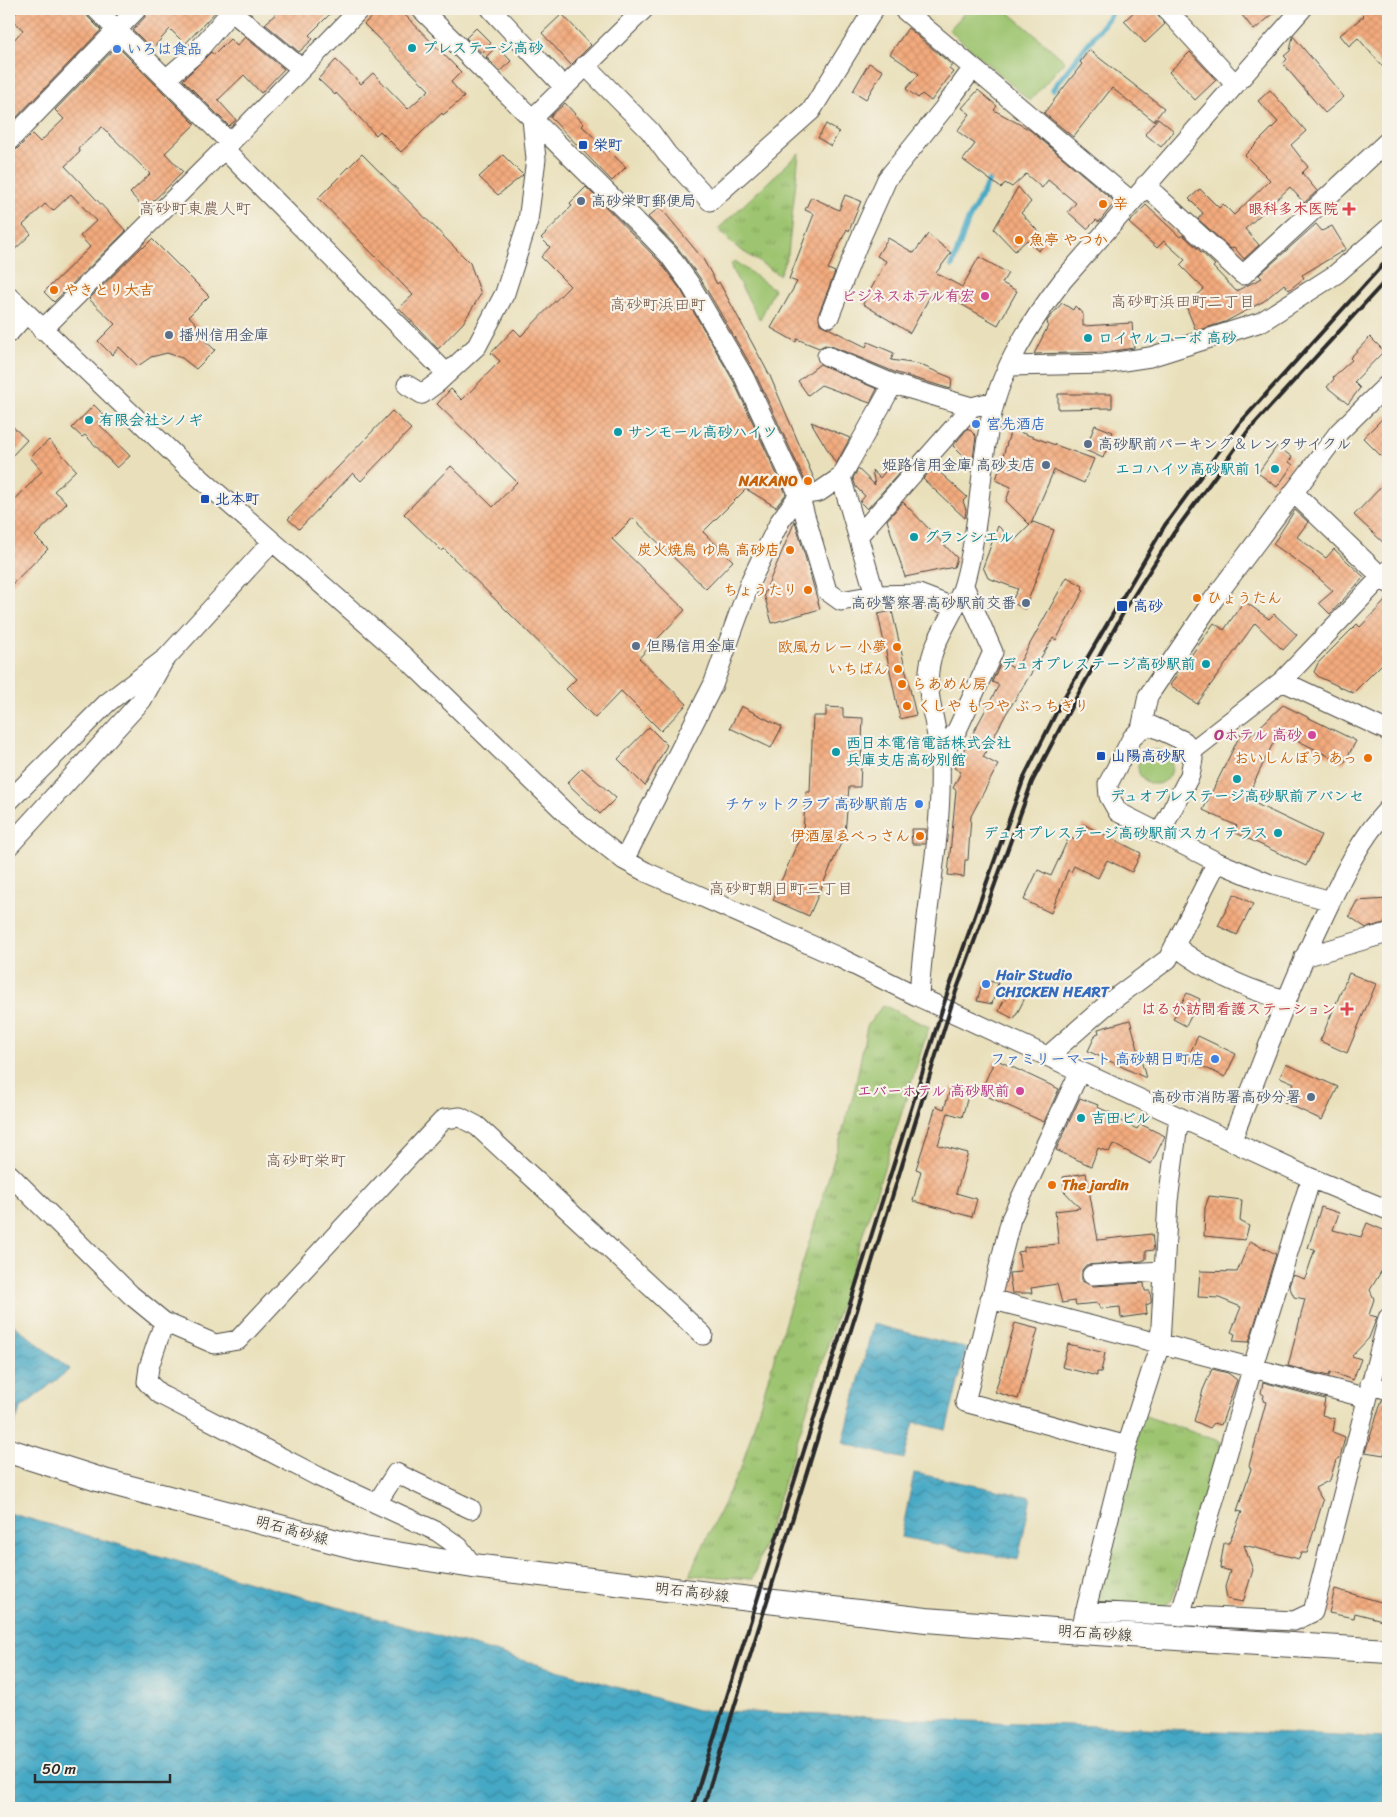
<svg xmlns="http://www.w3.org/2000/svg" width="1397" height="1817" font-family="Sriracha,'Klee One',sans-serif">
	<defs>
		<pattern id="park-tufts" width="24" height="20" patternUnits="userSpaceOnUse" patternTransform="scale(1.25)"><rect width="24" height="20" fill="#9dc46f"/><path d="M3 7l-1-3M5 7V3M7 7l1-3M15 17l-1-3M17 17v-4M19 17l1-3" fill="none" stroke="#809f5b"/></pattern>
		<pattern id="water-waves" width="16" height="10" patternUnits="userSpaceOnUse" patternTransform="scale(1.25)"><rect width="16" height="10" fill="#45a8c5"/><path d="M0 5q4-4 8 0t8 0" fill="none" stroke="#3a89a0"/></pattern>
		<pattern id="building-cross-hatch" width="8" height="8" patternUnits="userSpaceOnUse" patternTransform="scale(1.25)"><rect width="8" height="8" fill="#f3aa7d"/><path d="M0 0l8 8M0 8l8-8" fill="none" stroke="#d0926c"/></pattern>
	</defs>
	<rect width="100%" height="100%" fill="#f7f3e8"/>
	<filter id="ink" filterUnits="userSpaceOnUse"><feTurbulence type="fractalNoise" baseFrequency=".02" numOctaves="2"/><feDisplacementMap in="SourceGraphic" scale="10" xChannelSelector="R" yChannelSelector="G"/><feConvolveMatrix kernelMatrix="1 2 1 2 8 2 1 2 1" color-interpolation-filters="sRGB"/></filter>
	<filter id="wash" filterUnits="userSpaceOnUse"><feTurbulence type="fractalNoise" baseFrequency=".0096" numOctaves="4" result="noise"/><feDisplacementMap in="SourceGraphic" scale="20" xChannelSelector="R" yChannelSelector="G"/><feGaussianBlur stdDeviation="1.12" result="paint"/><feColorMatrix in="noise" values="0 0 0 0 0 0 0 0 0 0 0 0 0 0 0 0 0 1.4 0 .05"/><feComposite in="paint" operator="in"/></filter>
	<g filter="url(#wash)">
		<rect width="100%" height="100%" fill="#e9e0bb"/>
		<path fill="#9dc46f" stroke="#64784d" d="M968 9H1005L1065 61 1030 101 949 30Z
			M734 261 774 289 760 320 732 270 731 265Z
			M1138 767a17 17 0 1 1 34 0a17 17 0 1 1-34 0Z"/>
		<path fill="url(#park-tufts)" stroke="#64784d" d="M799 153 788 254 779 275 735 246 718 229Z
			M883 1005 929 1027 753 1579 689 1575 742 1465 854 1093 867 1026Z
			M1142 1415 1222 1442 1172 1600 1164 1606H1098L1093 1600Z"/>
		<path fill="url(#water-waves)" stroke="#386a78" d="M9 1321 70 1369 21 1408 9 1438Z
			M873 1324 967 1348 946 1430 914 1422 904 1459 843 1443Z
			M914 1473 1031 1497 1018 1560 901 1537Z
			M9 1513 697 1710 1388 1738V1808H9Z"/>
		<g fill="none" stroke-linecap="round" stroke-linejoin="round">
			<path stroke="#45a8c5" stroke-width="5.5" d="M1053 89 1115 9
				M952 266 968 221 992 175"/>
		</g>
		<g id="blocks">
			<path fill="url(#building-cross-hatch)" d="M20 9H85L88 17 101 30 9 125V45L23 30 10 18Z
				M148 9H218L185 44 170 29 152 49 133 30 145 17Z
				M281 9H335L309 35 313 39 299 52 265 24Z
				M380 9H399L461 72 451 82 464 97 443 115 442 113 401 152 380 131 376 135 336 93 335 95 318 79 336 60 361 84 373 73 408 109 429 90 364 24Z
				M1137 9H1152L1165 24 1145 43 1124 21Z
				M1237 9H1279L1254 30Z
				M1357 9H1388V73L1358 38 1349 46 1340 35 1364 16Z
				M562 14 591 45 571 65 542 33Z
				M476 28 491 43 482 53 466 38Z
				M908 28 952 65 949 69 953 72 931 101 922 94 918 98 906 89 919 74 890 54Z
				M1293 36 1344 97 1325 113 1283 64 1287 59 1284 56 1290 51Z
				M245 37 284 69 261 93 244 75 218 100 236 120 229 126 183 80 211 52 214 55 230 39 237 46Z
				M117 46 195 124 165 153 183 172 145 209 130 193 150 174 102 127 78 149 80 152 65 166 126 231 54 302 44 292 90 247 80 236 96 221 71 194 53 211 45 204 23 225 31 234 9 255V152L17 149 32 134 40 142 64 119 55 110Z
				M497 46 511 61 500 71 486 57Z
				M1089 50 1164 108 1154 121 1112 88 1073 137 1044 113 1082 64 1080 62Z
				M1190 52 1216 80 1195 100 1169 72Z
				M869 63 883 71 866 99 853 91Z
				M978 90 997 106 994 110 1030 130 1115 202 1099 222 1096 220 1087 229 1068 212 1076 203 1048 180 1042 188 1026 174 1012 187 1005 183 1001 188 963 160 975 144 957 131 970 114 962 108Z
				M1270 90 1306 131 1291 145 1308 167 1302 173 1317 191 1304 203 1290 187 1245 229 1259 245 1244 259 1234 247 1231 249 1198 219 1203 213 1189 199 1200 189 1219 208 1223 204 1234 215 1270 180 1245 155 1278 122 1258 101Z
				M565 103 584 124 582 126 626 167 612 181 550 117Z
				M1158 118 1174 131 1161 147 1145 134Z
				M826 124 839 132 831 146 818 138Z
				M362 154 470 263 481 294 463 323 438 349 399 308 413 295 318 198Z
				M503 155 523 175 498 195 479 177Z
				M586 187 660 262 681 290 734 382 786 494 776 507 746 489 703 532 733 561 706 589 633 518 612 539 685 610 639 658 687 704 661 731 621 691 595 718 566 689 576 679 444 549 442 551 404 514 451 466 493 507 517 482 437 404 451 389 462 400 500 361 491 353 514 329 521 336 570 286 541 257 550 247 541 238 572 206 570 203Z
				M1018 187 1031 202 1021 213 1048 242 1038 251 1027 240 1015 251 994 229Z
				M845 195 861 201 849 231 847 229 828 269 835 272 819 313 820 324 866 347 868 342 894 353 891 360 918 364 952 378 951 389 897 373 831 346 825 345 819 348 797 339 796 342 771 328 797 282 789 279 814 214 805 210 811 197 839 210Z
				M1146 205 1180 237 1183 235 1215 265 1213 267 1236 291 1262 278 1259 275 1316 224 1322 231 1332 226 1346 249 1302 275 1304 278 1289 290 1284 284 1264 301 1225 322 1196 331 1186 306 1204 289 1180 265 1185 260 1164 241 1157 248 1129 223Z
				M660 207 703 259 717 284 719 282 770 376 815 481 806 483 754 371 700 278 677 247 648 217Z
				M928 234 951 253 936 273 962 287 979 257 1008 273 1002 283 1017 291 998 325 934 289 910 333 863 304 886 261 877 256 888 238 914 253Z
				M152 239 209 296 189 316 205 333 201 337 215 350 196 369 182 358 167 353 151 357 138 366 119 347 112 355 98 341 115 324 89 299 142 247 143 248Z
				M1062 303 1073 310 1075 306 1083 314V326L1132 323 1134 348 1106 352 1034 354 1048 326 1047 321Z
				M1370 337 1384 351 1354 382 1360 388 1348 404 1327 387 1334 379 1333 377 1352 360 1350 358Z
				M820 364 877 389 870 403 821 385 808 395 798 381Z
				M1058 394H1112V408L1058 409Z
				M94 405 104 415 97 422 130 456 117 468 85 435 82 437 72 428Z
				M392 411 411 429 361 481 353 473 299 529 288 519Z
				M1388 413V463L1363 438Z
				M811 422 850 438 836 464Z
				M9 423 27 440 9 459Z
				M1095 425 1113 432 1103 458 1085 450Z
				M968 428 976 436 973 458 969 462 953 446Z
				M1011 429 1094 459 1084 483 1054 470 1031 524 1033 522 1054 530 1025 609 1011 602 1018 589 988 578 983 567 998 526 1014 541 1030 525 1006 501 1011 487 996 480Z
				M49 440 76 470 54 491 67 503 35 536 48 549 9 587V506L42 471 30 457Z
				M1277 446 1292 457 1289 462 1293 465 1277 487 1258 473Z
				M892 463 901 471 867 509 860 502 865 496 856 487 853 478 858 469 875 485 872 470 880 478Z
				M934 467 967 497 963 501 966 510 965 518 923 479Z
				M1388 480V547L1354 515Z
				M903 502 957 558 954 567 905 577 887 520Z
				M1295 510 1308 522 1297 537 1326 558 1334 549 1364 577 1330 614 1319 603 1333 591 1312 572 1273 544Z
				M795 521 820 609 772 623 764 594Z
				M1067 577 1083 586 1082 589 1084 590 1056 640 1053 638 1006 714 983 757 998 765 971 816 968 860H965L964 877 948 875 956 790 953 788 961 772 954 768 999 685 992 682 1001 662 1016 669Z
				M1388 598V658L1353 693 1319 677 1314 672 1318 663 1357 624 1360 627Z
				M1244 601 1269 619 1274 614 1297 635 1283 650 1255 623 1197 704 1170 685 1214 623 1224 630Z
				M892 611 916 715 900 719 878 614Z
				M1283 705 1356 741 1344 764 1279 731 1246 799 1321 835 1306 866 1234 832 1237 826 1203 810 1241 733 1249 737Z
				M741 706 782 727 771 748 730 728Z
				M826 707 843 708V717L863 718 860 787H849L845 834 809 916 773 900 803 830 806 792H810L813 716H826Z
				M649 727 667 745 645 786 618 759Z
				M582 768 616 798 600 814 567 783Z
				M1083 824 1141 853 1132 872 1107 860 1098 878 1074 866 1071 872 1068 870 1051 913 1024 900 1038 870 1051 876 1069 837 1075 840Z
				M911 829H926L925 844H912Z
				M1234 894 1253 904 1237 935 1218 926Z
				M1388 899V922L1366 928 1349 916 1357 901Z
				M1349 973 1376 984 1347 1053 1320 1041Z
				M983 980 998 983 992 1004 977 1001Z
				M1014 993 1025 998 1014 1019 999 1011 1003 1002Z
				M1187 993 1200 999 1186 1026 1173 1019Z
				M1130 1020 1146 1078 1088 1051 1096 1034 1099 1033 1098 1029Z
				M1198 1036 1236 1054 1225 1077 1187 1059Z
				M995 1059 1059 1089 1044 1122 980 1093Z
				M1286 1064 1338 1087 1322 1120 1284 1102 1294 1083 1280 1077Z
				M951 1087 969 1093 962 1117 948 1113 938 1145 968 1153 956 1193 977 1199 972 1217 913 1201 921 1171 916 1169 936 1106 944 1109Z
				M1080 1098 1098 1105 1097 1107 1113 1114 1112 1117 1137 1129 1140 1124 1165 1136 1151 1164 1113 1144 1109 1152 1098 1148 1091 1166 1056 1150Z
				M1086 1173 1098 1240 1152 1234 1154 1250 1146 1251V1259L1142 1261 1086 1265 1082 1270V1281L1093 1286 1144 1283 1145 1291H1150L1151 1299V1303L1146 1305 1147 1314 1121 1318 1120 1307 1100 1309 1098 1303 1076 1305 1075 1301 1062 1303 1057 1284 1031 1288 1032 1293H1012L1009 1273 1021 1272 1018 1252 1024 1251V1247L1059 1244 1055 1211 1080 1208 1064 1191 1063 1177Z
				M1209 1196 1242 1200 1240 1221 1249 1226 1245 1240 1204 1236 1205 1208Z
				M1321 1207 1339 1213 1333 1230 1361 1237 1367 1223 1388 1232V1271L1382 1270 1370 1290 1374 1299 1369 1315 1377 1317 1369 1338 1352 1356 1361 1359 1353 1380 1330 1372 1329 1376 1288 1366 1305 1299 1294 1297 1289 1286 1293 1275 1305 1279 1315 1249 1308 1248Z
				M1250 1241 1276 1254 1249 1342 1233 1341 1235 1334 1231 1332 1241 1307 1219 1298 1198 1297 1200 1271 1237 1272Z
				M1015 1323 1038 1329 1018 1399 995 1392Z
				M1068 1344 1105 1353 1101 1372H1097V1376L1062 1367Z
				M1212 1369 1228 1373 1237 1380 1221 1425 1214 1423 1210 1428 1194 1421 1203 1390Z
				M1263 1382 1325 1399 1322 1415 1335 1419 1333 1432 1345 1437 1340 1458 1336 1460 1330 1480 1315 1488 1323 1501 1307 1553H1301L1299 1559 1244 1545 1253 1570 1243 1602 1227 1599 1225 1587 1230 1571 1220 1568 1224 1543H1229L1242 1512 1237 1511 1251 1469 1249 1466 1266 1402 1263 1401 1264 1395 1261 1393Z
				M1382 1400 1388 1401V1438L1384 1455 1365 1452Z
				M1335 1589 1388 1604 1386 1621 1355 1613 1354 1618 1329 1613Z"/>
		</g>
	</g>
	<g filter="url(#ink)">
		<use href="#blocks" fill-opacity="0" stroke="#484641" stroke-width="1"/>
		<g fill="none" stroke-linecap="round" stroke-linejoin="round">
			<defs>
				<path id="minor" d="M96 9 230 143
					M421 9 645 230 669 255 690 284 744 377 799 495 827 591 841 601 875 595 919 594 953 607
					M491 9 563 86
					M903 9 1131 201
					M1166 9 1235 84
					M231 11 302 69
					M585 65 650 131 667 154 710 201 811 111 874 9
					M166 79 195 54 233 9
					M9 141 137 9
					M224 149 447 374
					M1145 185 1243 275 1388 141
					M9 296 184 464 407 659 570 817 624 860 646 872 838 957 919 997 1311 1178 1388 1210
					M829 317 857 246 887 179 944 108 973 68
					M42 330 224 149 360 9
					M9 333 26 314
					M827 356 893 384 972 407
					M1009 366 1104 364 1150 357 1261 322 1336 274 1388 229
					M407 385 422 394 437 383 477 346 505 293 528 221 536 159 532 119 644 9
					M841 477 875 595
					M1295 494 1388 583
					M859 535 972 407 995 401
					M1282 681 1388 731
					M1141 729 1148 696 1213 600 1339 432 1388 384
					M1192 751 1282 681 1388 570
					M940 759 958 728 993 652 964 586
					M9 801 107 703 167 657 272 542
					M1160 833 1190 775 1193 759 1192 751 1184 741 1152 726 1141 729 1132 738 1108 784 1109 796 1118 812 1217 862 1270 884 1331 901
					M9 846 142 700 162 664
					M624 860 713 685 751 580 780 521 799 495 819 492 841 477 893 384
					M1175 946C1209 972 1245 990 1287 1000
					M1304 957 1388 933
					M919 997C923 918 943 840 940 760 939 730 926 701 929 671 932 638 956 614 964 584 981 524 979 461 995 401 1008 357 1035 316 1063 280L1302 9
					M1048 1056 1111 1001 1168 959 1217 862
					M1080 1071 1011 1219 965 1402 1127 1446
					M1232 1140C1262 1062 1291 984 1327 909 1344 873 1361 838 1388 809
					M9 1174 131 1295 164 1322 215 1344 238 1340 444 1119 460 1117 477 1126 703 1335
					M1092 1275 1163 1271
					M990 1299 1367 1398
					M164 1322 149 1367 147 1382 161 1395 319 1477 438 1532 459 1547 473 1566
					M1370 1384 1388 1390
					M377 1503 396 1473 471 1509
					M1085 1611 1294 1621 1313 1612 1388 1318
					M1180 1616 1253 1366 1311 1178
					M1083 1621 1127 1446 1160 1344 1168 1201 1179 1117"/>
				<path id="major" d="M9 1451 104 1481 364 1549 473 1566 926 1620 1080 1632 1388 1651"/>
			</defs>
			<use href="#minor" stroke="#484641" stroke-width="21"/>
			<use href="#major" stroke="#484641" stroke-width="26"/>
			<use href="#minor" stroke="#fff" stroke-width="19"/>
			<use href="#major" stroke="#fff" stroke-width="24"/>
			<path stroke="#2b2b2b" stroke-width="4" d="M692 1808 947 994 1025 775 1062 701 1165 525 1239 424 1388 259
				M703 1808 954 997 1032 782 1070 709 1126 608 1173 534 1248 431 1388 278"/>
		</g>
	</g>
	<g fill="#0f9aa8" stroke="#f7f3e8" stroke-width="2">
		<circle cx="412" cy="48" r="5"/>
		<circle cx="1088" cy="338" r="5"/>
		<circle cx="89" cy="420" r="5"/>
		<circle cx="618" cy="432" r="5"/>
		<circle cx="1275" cy="469" r="5"/>
		<circle cx="914" cy="537" r="5"/>
		<circle cx="1206" cy="664" r="5"/>
		<circle cx="836" cy="752" r="5"/>
		<circle cx="1237" cy="779" r="5"/>
		<circle cx="1278" cy="833" r="5"/>
		<circle cx="1081" cy="1118" r="5"/>
	</g>
	<g fill="#3f7fe0" stroke="#f7f3e8" stroke-width="2">
		<circle cx="117" cy="49" r="5"/>
		<circle cx="976" cy="424" r="5"/>
		<circle cx="919" cy="804" r="5"/>
		<circle cx="986" cy="984" r="5"/>
		<circle cx="1215" cy="1059" r="5"/>
	</g>
	<g fill="#1a4fb4" stroke="#f7f3e8" stroke-width="2">
		<rect x="578" y="140" width="10" height="10" rx="2.5"/>
		<rect x="200" y="494" width="10" height="10" rx="2.5"/>
		<rect x="1116" y="600" width="12" height="12" rx="2.5"/>
		<rect x="1096" y="751" width="10" height="10" rx="2.5"/>
	</g>
	<g fill="#5c6f8a" stroke="#f7f3e8" stroke-width="2">
		<circle cx="581" cy="201" r="5"/>
		<circle cx="169" cy="335" r="5"/>
		<circle cx="1088" cy="444" r="5"/>
		<circle cx="1046" cy="465" r="5"/>
		<circle cx="1026" cy="603" r="5"/>
		<circle cx="636" cy="646" r="5"/>
		<circle cx="1311" cy="1097" r="5"/>
	</g>
	<g fill="#e8710a" stroke="#f7f3e8" stroke-width="2">
		<circle cx="1103" cy="204" r="5"/>
		<circle cx="1019" cy="240" r="5"/>
		<circle cx="54" cy="290" r="5"/>
		<circle cx="808" cy="481" r="5"/>
		<circle cx="790" cy="550" r="5"/>
		<circle cx="808" cy="590" r="5"/>
		<circle cx="1197" cy="598" r="5"/>
		<circle cx="897" cy="647" r="5"/>
		<circle cx="898" cy="669" r="5"/>
		<circle cx="902" cy="684" r="5"/>
		<circle cx="907" cy="706" r="5"/>
		<circle cx="1368" cy="758" r="5"/>
		<circle cx="920" cy="836" r="5"/>
		<circle cx="1052" cy="1185" r="5"/>
	</g>
	<g fill="#e0444e" stroke="#f7f3e8" stroke-width="2">
		<path d="M1346.5 201.5h5v5h5v5h-5v5h-5v-5h-5v-5h5z"/>
		<path d="M1344.5 1001.5h5v5h5v5h-5v5h-5v-5h-5v-5h5z"/>
	</g>
	<g fill="#d1479c" stroke="#f7f3e8" stroke-width="2">
		<circle cx="985" cy="296" r="5"/>
		<circle cx="1312" cy="735" r="5"/>
		<circle cx="1020" cy="1091" r="5"/>
	</g>
	<g text-anchor="middle" dominant-baseline="central" stroke-width="4.5" stroke-linejoin="round" paint-order="stroke">
		<g font-size="15" font-weight="bold" fill="#0d838f" stroke="#f7f3e8" text-anchor="start">
			<text x="422" y="48">プレステージ高砂</text>
			<text x="1098" y="338">ロイヤルコーポ 高砂</text>
			<text x="99" y="420">有限会社シノギ</text>
			<text x="628" y="432">サンモール高砂ハイツ</text>
			<text x="1265" y="469" text-anchor="end">エコハイツ高砂駅前１</text>
			<text x="924" y="537">グランシエル</text>
			<text x="1196" y="664" text-anchor="end">デュオプレステージ高砂駅前</text>
			<text x="846" y="743">西日本電信電話株式会社<tspan x="846" dy="17">兵庫支店高砂別館</tspan></text>
			<text x="1237" y="796" text-anchor="middle">デュオプレステージ高砂駅前アバンセ</text>
			<text x="1268" y="833" text-anchor="end">デュオプレステージ高砂駅前スカイテラス</text>
			<text x="1091" y="1118">吉田ビル</text>
		</g>
		<g font-size="15" font-weight="bold" fill="#366cbe" stroke="#f7f3e8" text-anchor="start">
			<text x="127" y="49">いろは食品</text>
			<text x="986" y="424">宮先酒店</text>
			<text x="909" y="804" text-anchor="end">チケットクラブ 高砂駅前店</text>
			<text x="996" y="975">Hair Studio<tspan x="996" dy="17">CHICKEN HEART</tspan></text>
			<text x="1205" y="1059" text-anchor="end">ファミリーマート 高砂朝日町店</text>
		</g>
		<g font-size="15" font-weight="bold" fill="#164399" stroke="#f7f3e8" text-anchor="start">
			<text x="593" y="145">栄町</text>
			<text x="215" y="499">北本町</text>
			<text x="1133" y="606">高砂</text>
			<text x="1111" y="756">山陽高砂駅</text>
		</g>
		<g font-size="15" font-weight="bold" fill="#4e5e75" stroke="#f7f3e8" text-anchor="start">
			<text x="591" y="201">高砂栄町郵便局</text>
			<text x="179" y="335">播州信用金庫</text>
			<text x="1098" y="444">高砂駅前パーキング＆レンタサイクル</text>
			<text x="1036" y="465" text-anchor="end">姫路信用金庫 高砂支店</text>
			<text x="1016" y="603" text-anchor="end">高砂警察署高砂駅前交番</text>
			<text x="646" y="646">但陽信用金庫</text>
			<text x="1301" y="1097" text-anchor="end">高砂市消防署高砂分署</text>
		</g>
		<g font-size="15" font-weight="bold" fill="#c56008" stroke="#f7f3e8" text-anchor="start">
			<text x="1113" y="204">辛</text>
			<text x="1029" y="240">魚亭 やつか</text>
			<text x="64" y="290">やきとり大吉</text>
			<text x="798" y="481" text-anchor="end">NAKANO</text>
			<text x="780" y="550" text-anchor="end">炭火焼鳥 ゆ鳥 高砂店</text>
			<text x="798" y="590" text-anchor="end">ちょうたり</text>
			<text x="1207" y="598">ひょうたん</text>
			<text x="887" y="647" text-anchor="end">欧風カレー 小夢</text>
			<text x="888" y="669" text-anchor="end">いちばん</text>
			<text x="912" y="684">らあめん房</text>
			<text x="917" y="706">くしや もつや ぶっちぎり</text>
			<text x="1358" y="758" text-anchor="end">おいしんぼう あっ</text>
			<text x="910" y="836" text-anchor="end">伊酒屋ゑべっさん</text>
			<text x="1062" y="1185">The jardin</text>
		</g>
		<g font-size="15" font-weight="bold" fill="#be3a42" stroke="#f7f3e8" text-anchor="end">
			<text x="1338" y="209">眼科多木医院</text>
			<text x="1336" y="1009">はるか訪問看護ステーション</text>
		</g>
		<g font-size="15" font-weight="bold" fill="#b23c85" stroke="#f7f3e8" text-anchor="end">
			<text x="975" y="296">ビジネスホテル有宏</text>
			<text x="1302" y="735">Oホテル 高砂</text>
			<text x="1010" y="1091">エバーホテル 高砂駅前</text>
		</g>
		<g font-size="15" fill="#2b2b2b" stroke="#f7f3e8">
			<text transform="translate(292 1530) rotate(15)">明石高砂線</text>
			<text transform="translate(692 1592) rotate(7)">明石高砂線</text>
			<text transform="translate(1095 1633) rotate(4)">明石高砂線</text>
		</g>
		<g font-size="16" fill="#715748" stroke="#f7f3e8">
			<text x="195" y="208">高砂町東農人町</text>
			<text x="1183" y="301">高砂町浜田町二丁目</text>
			<text x="658" y="304">高砂町浜田町</text>
			<text x="781" y="888">高砂町朝日町三丁目</text>
			<text x="306" y="1160">高砂町栄町</text>
		</g>
	</g>
	<rect width="1397" height="1817" fill="none" stroke="#f7f3e8" stroke-width="30"/>
	<path d="M35 1774v8h135v-8" fill="none" stroke="#2b2b2b" stroke-width="2.5"/>
	<text x="42" y="1774" font-size="15" fill="#2b2b2b" stroke="#f7f3e8" stroke-width="4" paint-order="stroke">50 m</text>
</svg>
